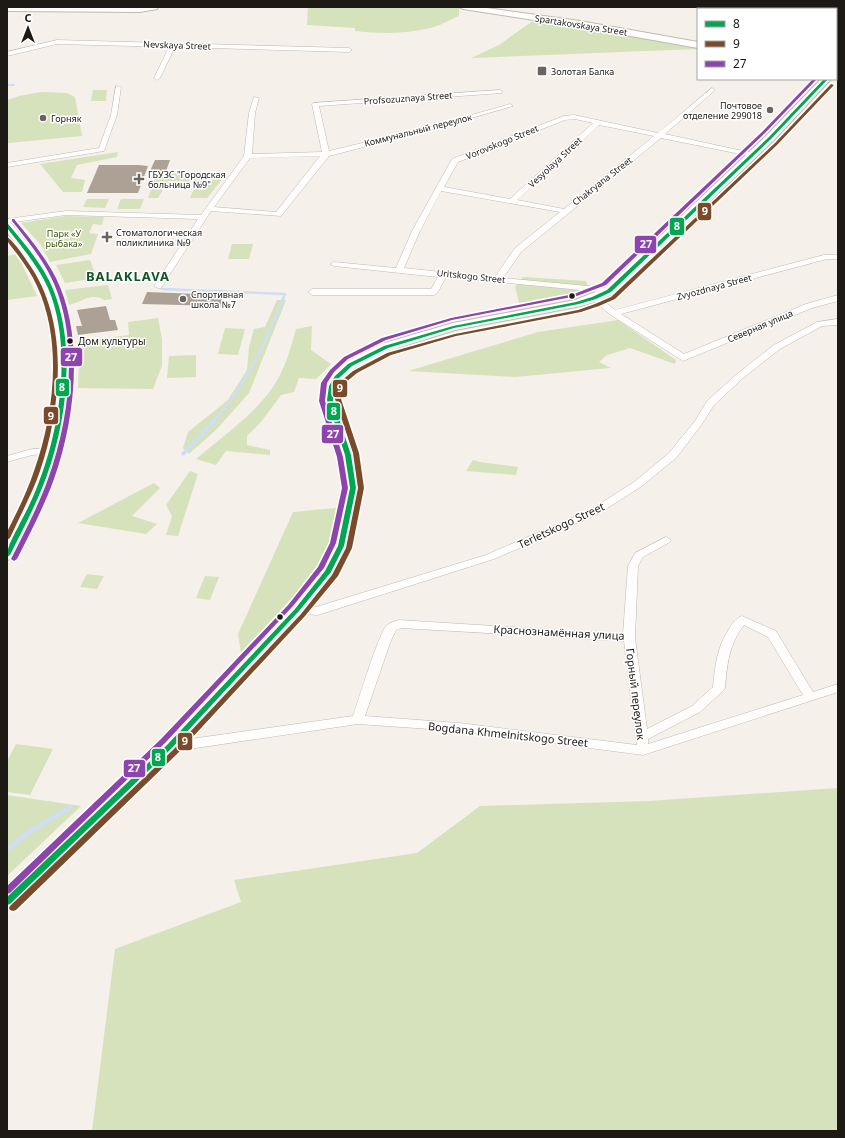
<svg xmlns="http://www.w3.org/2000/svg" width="845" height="1138" font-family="'Noto Sans',sans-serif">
	<rect width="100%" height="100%" fill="#f6f0ea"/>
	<path fill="#d6e2bc" d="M308 7H459V16C449 20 440 26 430 28 406 34 379 34 355 31V28L307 25Z
		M537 18 698 47V49L471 58 499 45Z
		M93 90H107L106 101H91Z
		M41 92 67 93 75 97 82 136 8 143 7 100 19 96Z
		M118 152 117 157 77 165 71 178 85 180 82 192H63L40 164Z
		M173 173H227L207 198H190L197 182 168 181 158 198H148L155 177Z
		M87 199H109L105 208 83 207Z
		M121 199H144L140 209H117Z
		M66 216 104 217 102 225 93 224 89 233 98 234 91 254 50 262 41 245 21 223Z
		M232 244H253L249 259H228Z
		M17 254 37 296 7 300V256Z
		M90 260 97 278 65 283 56 265Z
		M523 277 586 281 589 290 581 296 520 306 515 287Z
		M108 285 112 299 104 300C91 292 81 303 69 305L65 290Z
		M277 300H286L249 393 216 430 189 454 183 448 188 432 228 400 247 370 249 347 254 329 265 327Z
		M158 318 162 339V366L153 389 78 388 80 341 129 335 128 322Z
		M618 320 676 360 675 364 630 348 607 355 599 362 611 368 515 377 408 371 538 332Z
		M312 326 311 350 331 364 316 379 299 378 294 392 281 395 261 422 247 436V445L270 450V455L226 451 216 465 196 459C221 437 250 418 270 391 284 373 290 350 296 329Z
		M225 328 245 329 238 355 218 354Z
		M196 355V377L167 378 169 356Z
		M473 460 480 462 518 467 516 475 466 471Z
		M190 471 198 474 178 536 166 535 172 516 166 505Z
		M154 483 160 488 132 516 157 524 146 534 78 523Z
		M345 507 325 562 241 653 238 634 293 512Z
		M87 574 104 576 97 589 80 587Z
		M205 576 219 577 210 600 196 598Z
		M16 744 53 749 30 795 7 792V761Z
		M838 788V1131H92L115 949 241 902 234 880 417 853 480 806 649 801Z
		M7 795 81 806 7 876Z"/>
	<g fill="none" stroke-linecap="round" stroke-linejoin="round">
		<path stroke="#cedef4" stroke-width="2" d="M7 85H14"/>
		<path stroke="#cedef4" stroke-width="2.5" d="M162 289 285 294C266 341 248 382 214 421"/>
		<path stroke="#cedef4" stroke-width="3.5" d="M183 454 215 420"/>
		<path stroke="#cedef4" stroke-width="4.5" d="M7 850 26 834 70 807"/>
	</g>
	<path fill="#aca194" d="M155 160H170L166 171H150Z
		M99 165H138L148 166 138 193H87Z
		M147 292 224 295 220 306 142 304Z
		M106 306 110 320H115L118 330 78 335 76 326H82L77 310Z"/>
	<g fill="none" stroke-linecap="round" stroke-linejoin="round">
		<defs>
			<path id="street" d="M57 40 349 48 352 50 349 52 175 47 160 78 157 80 154 78 169 47 57 44 7 56V52Z
				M116 86 121 87 117 115 104 151 7 167V163L99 148 111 115Z
				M712 88 714 89V91L665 134 752 153 756 155 755 157 661 138 521 252 503 278 609 288 613 291 612 293 446 277 438 292 434 295H312L308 292 312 289H431L438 277 334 266 330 264 334 262 396 268 412 231 452 159 564 116 574 115 658 133ZM575 119 593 123 510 199 444 187 458 162 565 120ZM599 125 654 136 564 209 517 200ZM441 191 560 212 515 248 495 277 448 273 444 271 441 272 404 268 420 231Z
				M500 90 503 92 502 93 319 106 329 151 433 126 510 104 513 106 437 128 329 156 281 216 211 211 161 288H158L154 286 198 219 66 215 7 223V219L66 211 201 215 244 156 249 113 254 97 259 98 255 113 252 154 322 152 312 104 313 103ZM320 156 276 212 214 207 250 158Z
				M824 255H838V259H827L621 314 684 354 806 304 838 295V301L812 308 683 361 611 315 590 298 591 296H597L615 310Z
				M838 319V325L822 326 780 349 743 378 714 405 702 424 677 457 642 486 598 514 494 559 321 614 317 615 293 613 291 610 293 607H316L486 555 590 510 634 482 669 453 695 421 707 401 737 374 774 345 817 322Z
				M51 448 56 451 54 453 32 455 7 462V456L32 449Z
				M666 537 671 540 670 542 643 557 638 566 635 638 647 729 692 706 713 687C715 666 717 647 729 629 732 624 736 618 742 616L776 631 813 692 838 684V692L643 755 459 731 358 724 169 752 165 750 163 747 165 744 169 742 353 716C358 702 379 632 387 625 390 623 395 621 399 620L623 634 628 566 635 553ZM744 625 768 637 803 695 648 744V739L700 712 723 691 725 688C727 665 729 644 744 625ZM401 628 624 641 637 745 459 723 365 716 390 643 396 630Z"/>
			<path id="secondary" d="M7 7 140 8 158 7 157 9 140 12 7 11Z
				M459 7H480L580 21 698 42V48L580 27 463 9Z
				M836 43H838V49H836Z
				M838 63V70L836 71V64Z
				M821 79H831L774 140 613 294 598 301 581 306 455 330 391 350 355 368 343 379 339 386 337 400 355 455 360 488 349 546 336 572 303 614 176 752 14 908 7 910V889L162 742 291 606 321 570 333 546 346 488 341 455 323 400 325 386 332 374 345 362 381 344 453 323 575 300 605 288 766 136Z
				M7 222 11 223C28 243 46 266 57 291 78 341 71 413 55 464 49 483 40 502 32 521 26 533 20 547 13 558L7 560V540L30 492 41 464 46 444 54 400 56 354 51 310 45 291 31 265 7 232Z"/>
		</defs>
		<use href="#street" stroke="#bebab5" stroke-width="1"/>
		<use href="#secondary" stroke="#bebab5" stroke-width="2"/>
		<use href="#street" fill="#fefdfc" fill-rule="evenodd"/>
		<use href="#secondary" fill="#fefdfc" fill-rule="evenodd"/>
		<defs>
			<path id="bus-1" d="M824 79H828L771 139 611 292 596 299 579 304 454 328 388 348 352 366 339 378 335 386 333 400 351 455 356 488 344 546 331 572 299 611 171 749 10 904 7 905V897L167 745 295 609 325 571 338 546 350 488 345 455 327 400 329 386 335 376 348 364 384 346 453 326 576 302 592 297 607 290 769 137Z
				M7 224H8C25 244 43 265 53 289 76 345 67 420 47 475 37 503 23 529 10 555L7 557C7 545 15 534 20 523 26 512 32 500 37 487 60 431 73 346 48 288 38 266 22 247 7 228Z"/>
			<path id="bus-2" d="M831 84 834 85 777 145 615 299 599 306 581 312 456 336 391 355 357 373 345 383 343 389 341 399 359 453 364 488 352 548 338 576 305 616 177 754 16 910 13 911 10 910 9 908 10 906 173 750 301 614 332 575 346 548 358 488 353 453 335 399 337 389 341 381 353 371 387 353 455 334 578 310 595 304 611 297 775 143Z
				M7 237C15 242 27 261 33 270 69 327 61 410 40 471 32 494 20 516 10 538L7 540V532C17 512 27 492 34 471 54 415 63 342 37 286 30 270 18 255 7 241Z"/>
			<path id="bus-3" d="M813 79H817L765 133 606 285 577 296 452 320 386 340 348 359 334 372 327 383 325 401 343 457 348 488 336 543 324 568 293 606 165 743 10 893 7 894V886L161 739 289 604 318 567 330 543 342 488 337 457 319 401 321 383 330 370 344 357 382 338 451 318 574 294 602 283 763 131Z
				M12 219H14C30 238 45 257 56 278 85 337 75 420 54 479 44 507 30 533 17 559L14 561 11 559C24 533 38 507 48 479 69 421 79 345 55 286 45 262 28 241 12 221Z"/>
		</defs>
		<use href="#bus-1" stroke="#fff" stroke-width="3"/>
		<use href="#bus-2" stroke="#fff" stroke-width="3"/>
		<use href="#bus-3" stroke="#fff" stroke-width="3"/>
		<use href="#bus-1" fill="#00a651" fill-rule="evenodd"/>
		<use href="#bus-2" fill="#7a4b2a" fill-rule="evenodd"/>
		<use href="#bus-3" fill="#8e44ad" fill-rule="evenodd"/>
	</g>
	<g fill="#69645f" stroke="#fff" stroke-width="1.5">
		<rect x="537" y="66" width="10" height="10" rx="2"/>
		<circle cx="770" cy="110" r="4"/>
		<circle cx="43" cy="118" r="4"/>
		<path d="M137 173h4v4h4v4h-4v4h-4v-4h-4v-4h4z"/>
		<path d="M105 231h4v4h4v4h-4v4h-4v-4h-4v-4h4z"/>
		<circle cx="183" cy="299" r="4"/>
	</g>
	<g fill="#1d1914" stroke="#fff" stroke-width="1.5">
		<circle cx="572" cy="296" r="3.5"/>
		<circle cx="70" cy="341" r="3.5"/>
		<circle cx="280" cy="617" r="3.5"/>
	</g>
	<g text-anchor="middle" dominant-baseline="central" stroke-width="3" stroke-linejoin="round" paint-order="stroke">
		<g font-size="9" fill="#1d1914" stroke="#fff">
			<text transform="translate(581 25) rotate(9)">Spartakovskaya Street</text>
			<text transform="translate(177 45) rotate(2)">Nevskaya Street</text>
			<text transform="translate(408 98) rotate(-4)">Profsozuznaya Street</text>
			<text transform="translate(418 130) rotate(-14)">Коммунальный переулок</text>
			<text transform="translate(502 142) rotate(-22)">Vorovskogo Street</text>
			<text transform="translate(555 162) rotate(-43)">Vesyolaya Street</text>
			<text transform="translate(602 181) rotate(-38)">Chakryana Street</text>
			<text transform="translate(471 276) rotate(6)">Uritskogo Street</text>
			<text transform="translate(714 287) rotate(-15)">Zvyozdnaya Street</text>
			<text transform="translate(760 326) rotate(-23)">Северная улица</text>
		</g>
		<g font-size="9" fill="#1d1914" stroke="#fff" text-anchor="start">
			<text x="551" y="71">Золотая Балка</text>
			<text x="762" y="105" text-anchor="end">Почтовое<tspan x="762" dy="10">отделение 299018</tspan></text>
			<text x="51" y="118">Горняк</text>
			<text x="148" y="174">ГБУЗС "Городская<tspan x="148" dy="10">больница №9"</tspan></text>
			<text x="116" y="232">Стоматологическая<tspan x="116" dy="10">поликлиника №9</tspan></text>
			<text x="191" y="294">Спортивная<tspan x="191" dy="10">школа №7</tspan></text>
		</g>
		<g font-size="9" fill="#374d06" stroke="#fff">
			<text x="64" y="233">Парк «У<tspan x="64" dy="10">рыбака»</tspan></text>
		</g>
		<g font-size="10" fill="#1d1914" stroke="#fff" text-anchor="start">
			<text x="78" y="341">Дом культуры</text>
		</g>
		<g font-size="11" fill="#1d1914" stroke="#fff">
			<text transform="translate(561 525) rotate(-25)">Terletskogo Street</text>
			<text transform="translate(559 632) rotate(3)">Краснознамённая улица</text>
			<text transform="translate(636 694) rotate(83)">Горный переулок</text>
			<text transform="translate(508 734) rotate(6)">Bogdana Khmelnitskogo Street</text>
		</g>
		<g font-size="13" font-weight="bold" letter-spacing="1" fill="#115527" stroke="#fff">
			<text x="128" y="276">BALAKLAVA</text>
		</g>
	</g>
	<g stroke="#fff" stroke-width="1.5">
		<rect x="697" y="202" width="15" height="19" rx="4" fill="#7a4b2a"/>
		<rect x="669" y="217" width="16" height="19" rx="4" fill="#00a651"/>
		<rect x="634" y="235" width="23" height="19" rx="4" fill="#8e44ad"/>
		<rect x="60" y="347" width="23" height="20" rx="4" fill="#8e44ad"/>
		<rect x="55" y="378" width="15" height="19" rx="4" fill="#00a651"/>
		<rect x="332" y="379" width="16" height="19" rx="4" fill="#7a4b2a"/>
		<rect x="326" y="402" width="15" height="19" rx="4" fill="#00a651"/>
		<rect x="43" y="406" width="16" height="19" rx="4" fill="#7a4b2a"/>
		<rect x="321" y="424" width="23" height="20" rx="4" fill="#8e44ad"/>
		<rect x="177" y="732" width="16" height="19" rx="4" fill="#7a4b2a"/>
		<rect x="151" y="748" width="15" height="19" rx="4" fill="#00a651"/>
		<rect x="123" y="759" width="23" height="19" rx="4" fill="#8e44ad"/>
	</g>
	<g font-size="11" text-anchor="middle" font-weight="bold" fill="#fff">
		<text x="705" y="215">9</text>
		<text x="677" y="230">8</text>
		<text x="646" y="248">27</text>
		<text x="71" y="361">27</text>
		<text x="62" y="391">8</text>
		<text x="340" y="392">9</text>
		<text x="334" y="415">8</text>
		<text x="51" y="420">9</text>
		<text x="333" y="438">27</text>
		<text x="185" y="745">9</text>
		<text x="158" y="761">8</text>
		<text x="134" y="772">27</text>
	</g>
	<rect width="845" height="1138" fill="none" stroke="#1d1914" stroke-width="16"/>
	<rect x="697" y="8" width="140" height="72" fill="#ffffff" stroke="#a5a3a1"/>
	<rect x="705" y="21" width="20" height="6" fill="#00a651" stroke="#a5a3a1"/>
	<text x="733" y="28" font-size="12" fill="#1d1914">8</text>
	<rect x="705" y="41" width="20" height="6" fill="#7a4b2a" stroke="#a5a3a1"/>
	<text x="733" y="48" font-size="12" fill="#1d1914">9</text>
	<rect x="705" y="61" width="20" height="6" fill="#8e44ad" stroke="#a5a3a1"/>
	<text x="733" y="68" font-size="12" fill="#1d1914">27</text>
	<g transform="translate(28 28)" stroke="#ffffff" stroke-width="3" paint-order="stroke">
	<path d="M0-3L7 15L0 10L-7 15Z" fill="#1d1914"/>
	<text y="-6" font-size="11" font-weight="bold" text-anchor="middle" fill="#1d1914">С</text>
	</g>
</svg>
